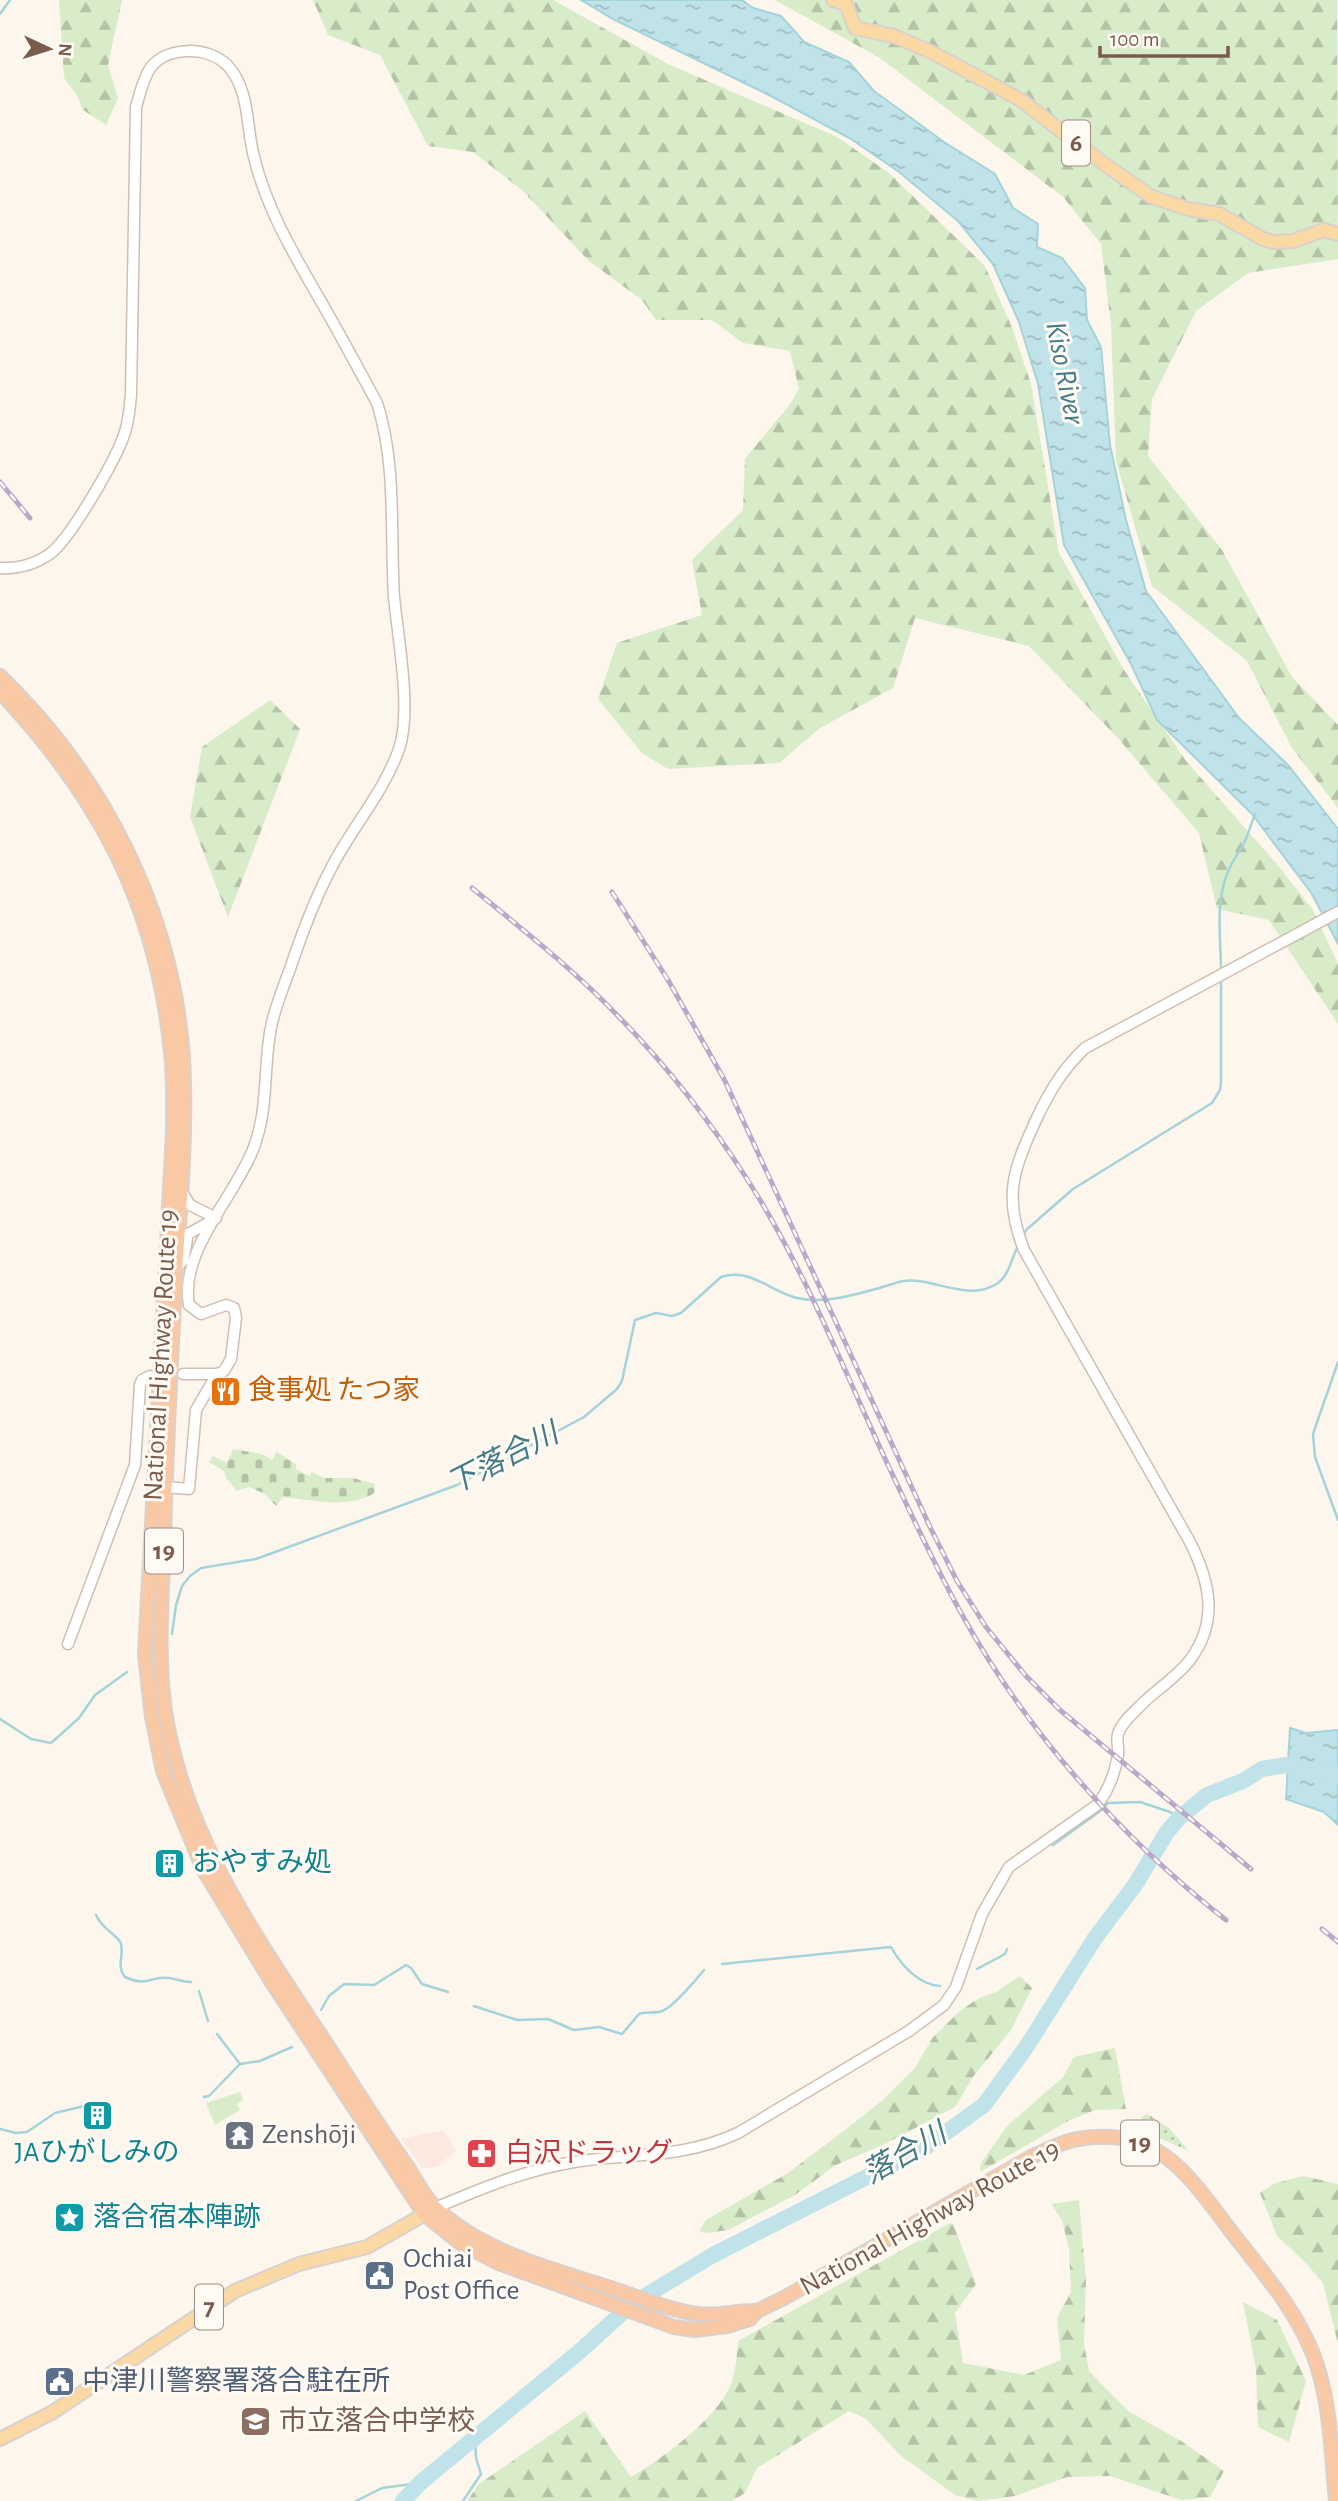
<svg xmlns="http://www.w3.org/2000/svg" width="1338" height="2501" font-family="'Alegreya Sans','Noto Sans JP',sans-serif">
	<defs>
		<pattern id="grass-dots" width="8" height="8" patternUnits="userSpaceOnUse" patternTransform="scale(1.75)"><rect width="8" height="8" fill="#d8ecc9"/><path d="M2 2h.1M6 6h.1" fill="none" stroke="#b4c2a5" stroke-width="1.8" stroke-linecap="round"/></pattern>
		<pattern id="forest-firs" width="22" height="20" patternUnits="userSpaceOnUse" patternTransform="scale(1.75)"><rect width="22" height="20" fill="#d8ecc9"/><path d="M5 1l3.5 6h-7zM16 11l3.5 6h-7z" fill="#b4c2a5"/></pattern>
		<pattern id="cemetery-stones" width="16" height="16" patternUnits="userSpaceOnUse" patternTransform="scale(1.75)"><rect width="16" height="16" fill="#d8ecc9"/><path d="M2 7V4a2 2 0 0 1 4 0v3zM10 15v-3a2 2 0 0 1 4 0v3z" fill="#b4c2a5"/></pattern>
		<pattern id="water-ripples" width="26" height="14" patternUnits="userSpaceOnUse" patternTransform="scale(1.75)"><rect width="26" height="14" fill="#bfe3e8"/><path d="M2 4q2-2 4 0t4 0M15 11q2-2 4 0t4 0" fill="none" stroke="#a0bbbe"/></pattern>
	</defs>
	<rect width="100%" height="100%" fill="#fdf6ec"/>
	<path fill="#fde8e0" d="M443 2130 456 2150 437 2167 422 2168 401 2139Z"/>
	<path fill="url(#grass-dots)" d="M1148 2114 1170 2129 1189 2151 1143 2131 1141 2128 1142 2117Z"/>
	<path fill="url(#forest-firs)" d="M59 0H122L108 65 118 98 106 125 83 110 76 94 64 78Z
		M313 0H553L668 64 837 137 889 173 985 266 1013 330 1031 384 1059 553 1124 670 1186 761 1276 863 1313 910 1338 964V1024L1269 920 1217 909 1199 833 1116 736 1029 646 915 618 893 688 820 728 779 763 668 769 642 753 598 699 617 643 702 615 692 560 743 510 745 459 790 404 799 389 790 351 743 343 712 320H656L642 300 589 261 522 190 473 152 428 146 380 55 328 35Z
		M775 0H1337L1338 259 1248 273 1196 311 1152 399 1148 456 1222 550 1292 677 1338 725V808L1292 748 1247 661 1152 586 1116 461 1111 325 1101 244 1063 197 880 58Z
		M270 700 300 729 228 917 190 817 202 747Z
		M1020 1976 1032 1988 1011 2030 973 2077 955 2107 887 2143 836 2165 795 2195 728 2230 707 2233 699 2231 706 2220 788 2173 845 2130 884 2099 915 2068 933 2037 961 2010 979 1998 996 1992Z
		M1115 2048 1126 2109 1095 2110 1068 2121 980 2172 981 2163 1007 2126 1063 2077 1074 2057Z
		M1303 2176 1338 2184V2344L1323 2283 1305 2262 1277 2236 1260 2193 1273 2184Z
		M1079 2200 1086 2279 1084 2344 1089 2371 1128 2411 1181 2441 1224 2471 1210 2497 1181 2500 1110 2476 1067 2477 1015 2496 978 2501 955 2495 901 2456 866 2419 849 2411 757 2468 745 2493 732 2501H467L479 2484 585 2411 631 2477C663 2458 717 2419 731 2384 736 2370 737 2355 738 2341L950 2223 953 2224 976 2284 955 2313 963 2363 1024 2375 1061 2360 1057 2318 1071 2292 1069 2249 1062 2220 1051 2204Z
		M1243 2302 1277 2320 1306 2381 1289 2442 1258 2427 1256 2369Z"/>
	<path fill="url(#cemetery-stones)" d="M233 1449 262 1454 272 1460 277 1452 296 1464V1469L309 1476 312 1472 324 1478H353L375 1484 374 1493C351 1509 311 1500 283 1497L276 1506 265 1494 249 1487 237 1491 226 1478 224 1471 209 1462 213 1456 227 1463Z"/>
	<path fill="#d8ecc9" d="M240 2092 243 2100 237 2104 240 2110 215 2125 206 2103Z"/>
	<path fill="url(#water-ripples)" stroke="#a5d3da" stroke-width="2" d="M581 0H742L753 8 781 16 804 42 849 62 874 91 944 142 995 174 1013 208 1038 224 1037 247 1062 258 1085 288 1087 320 1101 347 1110 445 1126 520 1146 591 1239 718 1288 765 1338 829V944L1312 894 1252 814 1157 720 1131 664 1064 545 1038 384 1019 322 993 264 958 221 899 172 851 139 773 97 613 19Z
		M1290 1728 1306 1733 1338 1730V1825L1324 1812 1286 1799Z"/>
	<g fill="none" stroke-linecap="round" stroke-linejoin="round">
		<path stroke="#a5d3da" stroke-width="2.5" d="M0 14 10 0
			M1221 971C1221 939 1215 905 1227 874 1231 863 1237 855 1243 845 1248 836 1251 824 1255 814
			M1023 1237 1026 1230 1073 1189 1212 1103 1220 1090 1221 1081V978
			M1338 1362 1313 1434 1315 1457 1338 1520
			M172 1634 176 1605 182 1586 190 1576 201 1568 256 1559 457 1485 584 1417 617 1389 622 1381 635 1320 656 1313 672 1316 681 1313 721 1277C750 1267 771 1292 797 1298 820 1304 850 1296 872 1290 882 1288 893 1283 903 1281 934 1277 969 1303 998 1283 1009 1275 1012 1257 1018 1246
			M0 1719 31 1739 51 1743 79 1718 95 1695 127 1672
			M1053 1845 1099 1812 1108 1803 1140 1802 1170 1812 1179 1818
			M96 1915C103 1931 119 1935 121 1944 124 1957 116 1966 125 1977 149 1988 150 1975 169 1978 176 1979 183 1982 191 1982
			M722 1964 891 1947C901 1965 919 1985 940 1986
			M977 1969 1005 1954 1007 1949
			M199 1991 208 2021
			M474 2006 517 2020 548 2019 574 2030 599 2027 622 2034 639 2014C646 2011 655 2014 662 2011 672 2008 696 1980 704 1970
			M321 2010 329 1996 344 1984 374 1985 406 1965 411 1968 422 1984 448 1992
			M217 2034 240 2064
			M204 2097 209 2096 240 2064 260 2061 292 2047
			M0 2129 16 2133 27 2132 55 2113 101 2102
			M356 2501 382 2488 420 2483
			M463 2501 481 2474 476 2458 475 2438"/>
		<path stroke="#bfe3e8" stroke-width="16" d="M403 2501 420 2483 579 2352 632 2304 713 2255 926 2147 984 2105 1027 2046 1095 1938 1135 1885 1167 1832 1179 1818 1207 1795 1243 1781 1262 1769 1286 1765 1338 1776"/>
		<defs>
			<path id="tertiary" d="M0 568C19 569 36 564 51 553 72 536 117 458 125 432 129 420 130 407 131 394L136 107C140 94 143 78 151 67 168 46 209 46 228 66 250 90 246 127 254 157 267 211 296 258 323 305 342 338 359 370 377 403 397 465 390 533 394 597 398 639 412 711 399 749 385 789 356 823 336 859 317 893 303 930 291 966 284 986 275 1007 271 1027 263 1068 269 1106 254 1147 236 1196 179 1250 189 1305L201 1314 226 1305 234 1308 236 1318 231 1359 224 1371 217 1374 196 1410 189 1489 165 1487
				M182 1192 190 1205 216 1218
				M176 1267 183 1261 188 1234 215 1219
				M183 1374H217
				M68 1644 135 1465 140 1385 142 1380 150 1376
				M435 2208C480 2189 525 2170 574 2162 632 2153 682 2159 738 2133L909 2031 944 2005 956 1987 982 1914 1009 1867 1097 1805C1109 1790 1115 1773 1118 1755 1119 1748 1116 1740 1118 1734 1121 1723 1134 1712 1142 1704 1157 1689 1177 1677 1190 1660 1219 1621 1210 1582 1190 1542L1024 1250C1003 1197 1013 1170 1036 1120 1049 1092 1062 1070 1085 1048L1338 912"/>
			<path id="primary" d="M833 0 846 4 855 28 894 36 931 52 1021 100 1104 164 1152 197 1188 209 1219 214 1263 239 1274 242 1293 241 1324 230 1338 234
				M0 2439 53 2412 235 2291 299 2264 367 2247 432 2210"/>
			<path id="trunk" d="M0 676C104 776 173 913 183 1058 187 1128 181 1199 176 1269 171 1359 166 1450 164 1540 162 1597 157 1655 165 1711 185 1843 266 1951 337 2060 360 2097 384 2133 409 2169 418 2183 426 2200 438 2210 485 2253 552 2269 611 2288 639 2297 668 2310 697 2314 718 2317 737 2310 757 2311
				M0 692C100 798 156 905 171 1052 174 1079 173 1106 173 1132L145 1654 152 1717 163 1771 203 1869 271 1981 424 2214 460 2243 496 2262 674 2327 694 2330 728 2326 750 2319 757 2311 784 2298 1033 2156C1048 2150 1063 2141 1078 2139 1163 2124 1193 2183 1237 2239 1266 2276 1296 2311 1313 2354 1331 2400 1331 2453 1336 2501"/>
		</defs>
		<use href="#tertiary" stroke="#d1beb0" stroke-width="13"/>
		<use href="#primary" stroke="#dad1cd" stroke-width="16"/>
		<use href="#trunk" stroke="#dad1cd" stroke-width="16"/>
		<use href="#tertiary" stroke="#fff" stroke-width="10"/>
		<use href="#primary" stroke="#fbd9a5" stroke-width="12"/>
		<use href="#trunk" stroke="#f9c8a4" stroke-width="12"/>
		<defs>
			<path id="rail" d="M0 482 30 518
				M472 888C522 929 573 969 618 1016 667 1066 710 1121 747 1179 805 1269 843 1369 888 1465 911 1514 934 1564 960 1611 1025 1730 1119 1836 1226 1920
				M612 892 668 980 724 1079 931 1529 957 1581 986 1627 1026 1676 1060 1710 1251 1869
				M1322 1929 1338 1942"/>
		</defs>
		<use href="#rail" stroke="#b9a8c9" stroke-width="5"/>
		<use href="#rail" stroke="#fffaf3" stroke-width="2.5" stroke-dasharray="8" stroke-linecap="butt"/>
	</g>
	<defs>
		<symbol id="restaurant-square" viewBox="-11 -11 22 22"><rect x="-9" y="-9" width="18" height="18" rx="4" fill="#e8710a" stroke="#fffaf3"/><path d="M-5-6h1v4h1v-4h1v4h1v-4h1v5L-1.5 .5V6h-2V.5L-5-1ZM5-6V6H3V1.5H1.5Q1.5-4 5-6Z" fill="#fff"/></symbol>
		<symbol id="building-square" viewBox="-11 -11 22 22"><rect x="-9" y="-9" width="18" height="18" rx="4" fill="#0f9aa8" stroke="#fffaf3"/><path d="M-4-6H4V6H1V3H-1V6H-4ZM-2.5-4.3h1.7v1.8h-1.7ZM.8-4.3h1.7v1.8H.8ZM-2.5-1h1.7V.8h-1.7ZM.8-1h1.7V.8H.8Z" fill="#fff"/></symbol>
		<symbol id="temple-square" viewBox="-11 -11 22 22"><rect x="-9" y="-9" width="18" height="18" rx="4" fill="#6b7280" stroke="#fffaf3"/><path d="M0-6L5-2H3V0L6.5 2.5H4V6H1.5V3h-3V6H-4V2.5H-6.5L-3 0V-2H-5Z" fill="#fff"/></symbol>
		<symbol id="pharmacy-square" viewBox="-11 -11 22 22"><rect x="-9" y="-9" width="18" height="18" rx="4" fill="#e0444e" stroke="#fffaf3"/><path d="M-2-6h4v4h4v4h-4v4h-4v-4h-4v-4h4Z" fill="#fff"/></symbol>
		<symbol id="sight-square" viewBox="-11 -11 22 22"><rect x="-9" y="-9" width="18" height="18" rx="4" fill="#0f9aa8" stroke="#fffaf3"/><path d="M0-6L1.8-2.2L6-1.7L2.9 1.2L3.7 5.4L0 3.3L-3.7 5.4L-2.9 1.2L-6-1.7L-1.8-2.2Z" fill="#fff"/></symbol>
		<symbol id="civic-square" viewBox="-11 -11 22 22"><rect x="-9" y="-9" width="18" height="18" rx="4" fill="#5c6f8a" stroke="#fffaf3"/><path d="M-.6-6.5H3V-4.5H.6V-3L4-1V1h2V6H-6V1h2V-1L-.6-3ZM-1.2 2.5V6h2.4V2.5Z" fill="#fff"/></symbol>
		<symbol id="school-square" viewBox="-11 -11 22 22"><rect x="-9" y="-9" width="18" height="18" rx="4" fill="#8d6e63" stroke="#fffaf3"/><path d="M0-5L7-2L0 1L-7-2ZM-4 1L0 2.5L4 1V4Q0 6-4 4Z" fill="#fff"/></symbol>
	</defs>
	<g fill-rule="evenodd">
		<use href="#restaurant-square" x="208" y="1374" width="35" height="35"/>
		<use href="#building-square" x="152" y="1846" width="35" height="35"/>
		<use href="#building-square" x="80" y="2098" width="35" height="35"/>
		<use href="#temple-square" x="222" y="2118" width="35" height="35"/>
		<use href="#pharmacy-square" x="464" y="2136" width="35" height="35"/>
		<use href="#sight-square" x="52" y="2200" width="35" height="35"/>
		<use href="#civic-square" x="362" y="2258" width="35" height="35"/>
		<use href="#civic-square" x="42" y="2364" width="35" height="35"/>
		<use href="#school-square" x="238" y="2404" width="35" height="35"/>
	</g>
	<g text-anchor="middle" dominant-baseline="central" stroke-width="6" stroke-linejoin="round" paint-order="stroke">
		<g fill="#fffaf3" stroke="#a28b7f" stroke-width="2">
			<rect x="1062" y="120.5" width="28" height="45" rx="5"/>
			<rect x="145" y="1528.5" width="38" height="45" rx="5"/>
			<rect x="1121" y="2120.5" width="38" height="45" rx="5"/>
			<rect x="195" y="2284.5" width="28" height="45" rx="5"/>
		</g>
		<g font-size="26" font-weight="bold" fill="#7a5c4d">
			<text x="1076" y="143">6</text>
			<text x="164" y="1551">19</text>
			<text x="1140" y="2143">19</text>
			<text x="209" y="2307">7</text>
		</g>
		<g font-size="28" fill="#7a5c4d" stroke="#fffaf3">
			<text transform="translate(161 1355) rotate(-87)">National Highway Route 19</text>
			<text transform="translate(930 2218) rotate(-29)">National Highway Route 19</text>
		</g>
		<g font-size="28" fill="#c56008" stroke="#fffaf3" text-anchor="start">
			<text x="248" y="1391">食事処 たつ家</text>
		</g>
		<g font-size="28" fill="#0d838f" stroke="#fffaf3" text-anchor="start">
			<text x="192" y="1863">おやすみ処</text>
			<text x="97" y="2153" text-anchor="middle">JAひがしみの</text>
			<text x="93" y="2218">落合宿本陣跡</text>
		</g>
		<g font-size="28" fill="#5b616d" stroke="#fffaf3" text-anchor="start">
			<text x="262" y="2135">Zenshōji</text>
		</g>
		<g font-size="28" fill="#be3a42" stroke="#fffaf3" text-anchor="start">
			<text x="505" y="2154">白沢ドラッグ</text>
		</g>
		<g font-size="28" fill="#4e5e75" stroke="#fffaf3" text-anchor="start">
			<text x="403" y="2259">Ochiai<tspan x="403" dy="32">Post Office</tspan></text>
			<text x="82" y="2382">中津川警察署落合駐在所</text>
		</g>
		<g font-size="28" fill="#785e54" stroke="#fffaf3" text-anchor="start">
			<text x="279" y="2422">市立落合中学校</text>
		</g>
		<g font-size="30" font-style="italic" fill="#437c86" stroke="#fffaf3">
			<text transform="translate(1065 373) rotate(79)">Kiso River</text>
			<text transform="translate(503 1459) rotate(-27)">下落合川</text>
			<text transform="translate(905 2154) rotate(-30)">落合川</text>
		</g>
	</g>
	<g transform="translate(49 49) rotate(94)" stroke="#fffaf3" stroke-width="5" paint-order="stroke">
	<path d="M0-5L12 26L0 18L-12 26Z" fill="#7a5c4d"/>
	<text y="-10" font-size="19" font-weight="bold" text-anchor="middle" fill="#7a5c4d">N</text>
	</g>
	<path d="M1100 46v10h128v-10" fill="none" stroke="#7a5c4d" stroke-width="3.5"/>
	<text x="1110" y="46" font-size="21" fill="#7a5c4d" stroke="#fffaf3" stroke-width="5" paint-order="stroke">100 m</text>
</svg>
